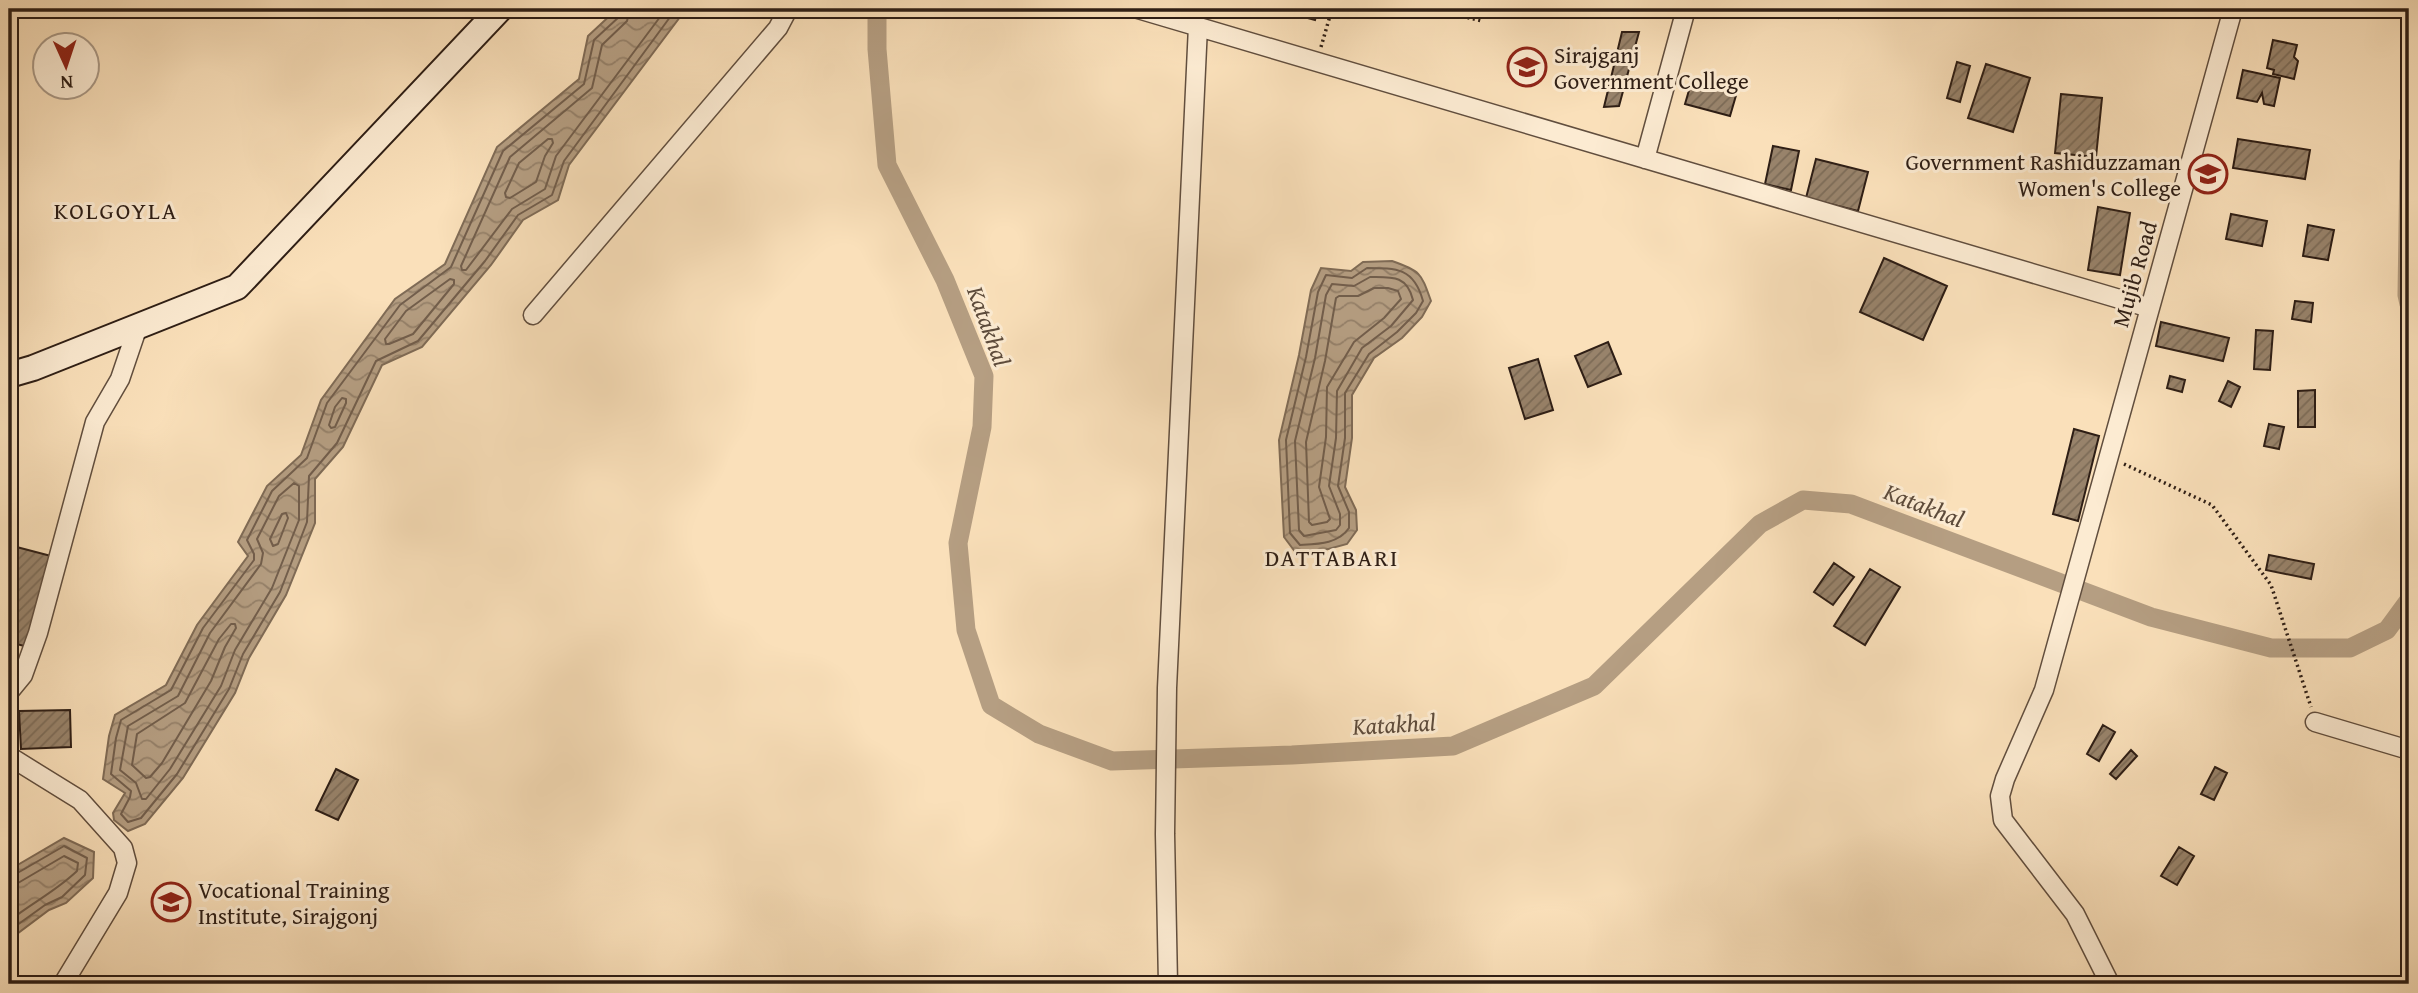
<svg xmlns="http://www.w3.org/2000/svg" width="2418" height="993" font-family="'Gentium Book Plus',serif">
	<defs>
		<pattern id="water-waves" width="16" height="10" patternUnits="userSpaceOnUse" patternTransform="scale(1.75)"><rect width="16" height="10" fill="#b59e82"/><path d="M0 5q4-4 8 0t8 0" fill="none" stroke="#948069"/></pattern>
		<pattern id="building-hatch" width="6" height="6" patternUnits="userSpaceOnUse" patternTransform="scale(1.75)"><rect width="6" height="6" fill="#98836b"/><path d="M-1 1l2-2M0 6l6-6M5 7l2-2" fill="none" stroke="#7c6b57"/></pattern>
	</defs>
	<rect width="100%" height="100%" fill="#fae0ba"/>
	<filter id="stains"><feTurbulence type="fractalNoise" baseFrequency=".00286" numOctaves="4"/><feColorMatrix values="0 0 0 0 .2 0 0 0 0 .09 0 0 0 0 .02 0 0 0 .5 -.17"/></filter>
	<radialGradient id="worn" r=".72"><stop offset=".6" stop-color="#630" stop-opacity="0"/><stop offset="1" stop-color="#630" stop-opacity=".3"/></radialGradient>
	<path fill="url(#water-waves)" stroke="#7f6b56" stroke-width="2" d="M617 9H686L569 165 558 200 523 220 491 265 422 347 382 365 343 447 315 479V523L286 595 249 658 235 693 183 778 145 824 128 831 114 820 113 813 125 793 103 779 109 736 115 715 166 685 197 625 248 556 238 542 267 486 301 455 321 400 395 299 445 264 497 147 579 79 588 36Z
		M1392 261C1421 271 1421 273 1431 301L1422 317 1402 338 1374 358 1352 395V438L1345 487 1356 510 1357 530 1347 544 1321 551 1296 553 1284 537 1279 440 1299 355 1311 290 1321 268 1351 271 1363 262Z
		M64 838 94 852 93 878 66 903 49 910 17 934 9 952V870Z"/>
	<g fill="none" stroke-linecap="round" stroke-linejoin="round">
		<path stroke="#725e4c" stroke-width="2" d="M621 9 620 16 594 40 584 84 503 151 451 267 400 305 327 403 307 458 272 491 247 540 254 554V560L203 628 171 690 121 720 116 738 111 774 131 791 130 797 121 814 128 822 141 818 177 774 229 689 243 654 280 592 307 522 309 476 337 443 376 361 418 341 485 261 518 215 552 195 564 161 676 9
			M630 9 627 21 602 45 592 88 510 157 461 266 462 270H466L512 209 545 189 556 156 666 9
			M548 139H552L553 143 545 156 536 182 510 198 506 197 505 193 519 163Z
			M1367 268C1397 268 1414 268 1423 301L1416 313 1397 332 1369 354 1345 393V438L1338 486 1349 512V528C1338 544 1318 544 1300 545L1290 533 1286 440 1306 357 1318 292 1326 275 1352 278Z
			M1370 277C1392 277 1407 275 1413 300L1391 326 1362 348 1337 391 1336 438 1329 486 1340 514V525L1336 530 1304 536 1299 530 1295 441 1315 358 1326 295 1332 284 1354 286Z
			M450 279 454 280V284L413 334 389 344H386L385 339 406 311Z
			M1374 288H1388L1398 291 1401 299 1384 318 1354 342 1327 387 1326 437 1319 487 1330 519 1327 522 1312 525 1309 522 1306 442 1325 361 1336 298 1339 296H1358Z
			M342 398 346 399V403L335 427 331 428 329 425 335 407Z
			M294 483 299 486V520L272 588 235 650 221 686 170 769 146 799H142L136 783 120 770 128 726 178 696 210 633 261 564 263 553 257 539 279 496Z
			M286 513 288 518 278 544 273 546 270 539 282 514Z
			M231 624H235L236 628 225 647 211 681 162 763 150 777 146 778 132 765 137 734 185 703 219 639Z
			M9 875H14L64 846 87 858 85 875 62 897 45 905 13 928 9 937
			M9 884 18 883 64 856 78 863 77 871C56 891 32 903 9 921"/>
		<path stroke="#b59e82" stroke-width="19" d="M877 9V49L887 165 945 280 984 376 982 427 958 543 966 630 991 705 1039 734 1112 761 1292 755 1453 746 1594 686 1760 524 1803 500 1851 504 2151 617 2271 648H2350L2387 630 2409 600
			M2409 161 2407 295 2409 304"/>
	</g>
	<path fill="url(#building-hatch)" stroke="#2e1e15" stroke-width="2" d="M1275 9H1318L1315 20Z
		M1800 9H1840L1838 18Z
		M1622 32H1639L1619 106 1604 107Z
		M2273 40 2297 45 2294 57 2298 61 2294 79 2273 74 2274 70 2267 68Z
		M1957 62 1970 66 1960 102 1947 98Z
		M1986 64 2030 78 2013 132 1968 118Z
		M2243 70 2280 78 2274 106 2264 104 2262 93 2257 102 2237 98Z
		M1692 80 1737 92 1730 116 1685 104Z
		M2061 94 2102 98 2096 157 2055 153Z
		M2238 139 2310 150 2305 179 2233 168Z
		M1773 146 1799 151 1791 190 1765 184Z
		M1816 159 1868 172 1858 211 1806 198Z
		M2098 207 2130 213 2120 275 2088 270Z
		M2231 214 2267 221 2262 246 2226 239Z
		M2308 225 2334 230 2328 260 2303 256Z
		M1884 258 1947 286 1923 340 1860 312Z
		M2295 301 2313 303 2311 322 2292 319Z
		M2161 322 2229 338 2223 361 2156 346Z
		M2256 330 2273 331 2270 370 2254 369Z
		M1608 342 1621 374 1588 387 1575 356Z
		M1538 359 1553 410 1525 419 1509 368Z
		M2170 376 2185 380 2182 392 2167 388Z
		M2228 381 2240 387 2231 407 2219 401Z
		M2315 390V427H2298V391Z
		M2269 424 2284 427 2279 449 2264 446Z
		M2074 429 2099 436 2078 521 2053 514Z
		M9 545 51 556 28 647 9 642Z
		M2269 555 2314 564 2311 579 2266 570Z
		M1834 563 1854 577 1833 605 1814 592Z
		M1870 569 1900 587 1865 645 1834 626Z
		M70 710 71 747 21 749 19 711Z
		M2103 725 2115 732 2099 761 2087 754Z
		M2131 750 2137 756 2116 779 2110 774Z
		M2215 767 2227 773 2214 800 2201 794Z
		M336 769 358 780 338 820 316 810Z
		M2179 847 2194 856 2177 885 2161 876Z"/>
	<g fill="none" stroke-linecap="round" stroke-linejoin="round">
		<defs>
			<path id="street" d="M1138 9 2150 308
				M1645 159 1686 9
				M533 315 778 28 788 9
				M9 692 23 675 38 633 95 422 120 379 138 326
				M2315 722 2409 750
				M9 756 80 800 123 848 127 863 118 893 63 984
				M1168 984 1165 834 1167 688 1198 26
				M2110 984 2075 914 2003 820 2000 796 2005 779 2044 690 2233 9"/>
			<path id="secondary" d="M9 375 33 368 237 287 500 9"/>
		</defs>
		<use href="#street" stroke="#614e3e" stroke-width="21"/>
		<use href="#secondary" stroke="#2e1e15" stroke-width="28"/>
		<path stroke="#2e1e15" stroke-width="3.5" stroke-dasharray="2 3.5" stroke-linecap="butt" d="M1430 9 1482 21
			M1321 47 1332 9
			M2124 464 2212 505 2271 585 2311 707"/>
		<use href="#street" stroke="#fcebd2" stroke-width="18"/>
		<use href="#secondary" stroke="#fcebd2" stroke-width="24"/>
	</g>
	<defs>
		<symbol id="university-ring" viewBox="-11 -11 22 22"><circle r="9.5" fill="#fcebd2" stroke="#8f2418" stroke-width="1.5"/><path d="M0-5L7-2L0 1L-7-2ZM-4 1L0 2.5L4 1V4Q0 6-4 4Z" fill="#8f2418"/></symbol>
		<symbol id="school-ring" viewBox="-11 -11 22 22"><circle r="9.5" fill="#fcebd2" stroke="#8f2418" stroke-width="1.5"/><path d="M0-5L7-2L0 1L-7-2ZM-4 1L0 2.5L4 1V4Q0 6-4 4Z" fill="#8f2418"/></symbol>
	</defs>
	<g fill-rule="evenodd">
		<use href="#university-ring" x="1505" y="45" width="44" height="44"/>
		<use href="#university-ring" x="2186" y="152" width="44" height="44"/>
		<use href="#school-ring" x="149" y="880" width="44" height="44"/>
	</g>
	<g text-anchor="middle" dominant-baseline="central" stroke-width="6" stroke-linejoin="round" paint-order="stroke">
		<g font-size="23" fill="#2e1e15" stroke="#fcebd2" text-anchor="start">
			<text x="1554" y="54">Sirajganj<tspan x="1554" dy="26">Government College</tspan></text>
			<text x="2181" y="161" text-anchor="end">Government Rashiduzzaman<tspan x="2181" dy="26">Women's College</tspan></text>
			<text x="198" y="889">Vocational Training<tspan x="198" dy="26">Institute, Sirajgonj</tspan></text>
		</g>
		<g font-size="23" fill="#2e1e15" stroke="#fcebd2">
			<text transform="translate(2134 274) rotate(-74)">Mujib Road</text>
		</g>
		<g font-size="24" letter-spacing="2" fill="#2e1e15" stroke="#fcebd2">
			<text x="116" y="210">KOLGOYLA</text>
			<text x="1332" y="557">DATTABARI</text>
		</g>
		<g font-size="24" font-style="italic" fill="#5d4b3b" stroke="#fcebd2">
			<text transform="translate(989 326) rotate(70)">Katakhal</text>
			<text transform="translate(1924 505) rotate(21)">Katakhal</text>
			<text transform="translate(1394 724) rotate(-3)">Katakhal</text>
		</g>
	</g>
	<rect width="2418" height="993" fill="none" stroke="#fae0ba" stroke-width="35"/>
	<rect x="10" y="10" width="2397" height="972" fill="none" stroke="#2e1e15" stroke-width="3.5"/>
	<rect x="18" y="18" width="2383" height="958" fill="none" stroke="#2e1e15" stroke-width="2"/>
	<g transform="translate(66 66) rotate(177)"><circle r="33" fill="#fcebd2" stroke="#aa9986" stroke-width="2"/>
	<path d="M0-5L12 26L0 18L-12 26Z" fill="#8f2418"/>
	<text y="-10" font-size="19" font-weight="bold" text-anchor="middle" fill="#2e1e15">N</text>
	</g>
	<rect width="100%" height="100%" filter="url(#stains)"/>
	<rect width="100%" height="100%" fill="url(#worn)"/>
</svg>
